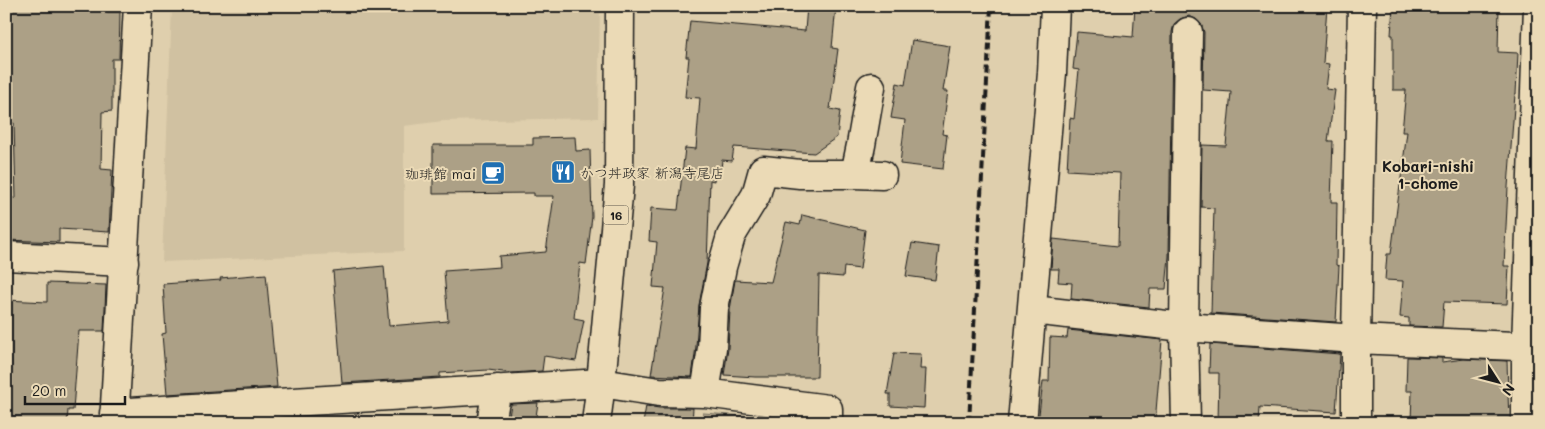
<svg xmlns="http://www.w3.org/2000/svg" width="1545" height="429" font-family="Mali,'Klee One',sans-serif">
	<rect width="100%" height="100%" fill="#dfcfad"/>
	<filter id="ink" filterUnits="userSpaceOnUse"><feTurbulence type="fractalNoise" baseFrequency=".02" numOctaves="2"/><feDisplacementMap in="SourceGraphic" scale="10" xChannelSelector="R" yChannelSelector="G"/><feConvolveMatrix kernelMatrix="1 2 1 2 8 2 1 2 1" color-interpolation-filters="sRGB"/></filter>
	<g filter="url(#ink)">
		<path fill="#d0c1a1" d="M172 6H600L598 118 443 121 404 126V251L162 262Z"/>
		<path fill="#c2b497" stroke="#6f685a" d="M703 413 809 421V423H702Z"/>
		<path fill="#aca086" stroke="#1c1c1c" d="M10 6H107V12H120L119 59H112V111L102 112 101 169 112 170 109 232 59 229V242L6 240V198H16L14 123H6V32H10Z
			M807 6H836L832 48 838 49 830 109 840 111 837 137 814 153 734 147 732 161 722 160 721 169H715L714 181 710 180 707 263 699 305 696 346 692 377 651 375 665 288 653 287 657 242 649 241 651 208 678 210 685 148 696 149 700 98 685 97 689 57H686L690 21 805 31Z
			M1135 6H1327L1323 63 1329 64 1326 89 1335 90 1328 141H1333L1331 202H1337L1336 265 1339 266 1336 322 1211 313 1214 208 1201 207 1202 145 1226 146 1231 92 1203 90 1204 32 1201 24 1196 19 1189 16 1180 19 1174 24 1172 32 1169 256 1166 289H1150L1149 307 1071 299 1072 283 1058 282 1059 269H1051L1053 239 1118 246 1120 173 1067 170 1070 118 1074 119 1079 70 1073 69 1077 32 1133 37Z
			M1393 6H1499L1498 52 1518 53 1516 94H1515L1508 187 1504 266H1509L1507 304 1444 302 1442 327 1409 326V318L1400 317 1403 281 1385 280 1387 254H1391L1407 132H1402L1406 90H1393V35H1391Z
			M912 40 950 46 943 91H948L942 134 947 135 943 169 900 164 905 120 891 118 897 83 905 85Z
			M575 137 576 151 590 150 592 217 586 264 580 263 574 318 584 320 576 361 544 356 542 371 511 373 488 370 440 373V377L342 383 333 271 384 266 389 326 448 321 444 271 500 267 499 256 546 252 554 196H534V193L433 194V145H533V138Z
			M802 215 865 230 860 269 844 267 843 277 819 275 817 377H755L724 375 728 349 730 310 735 280 771 282 786 222 800 225Z
			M912 243 939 247 935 280 906 276Z
			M266 274 277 387 167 394 162 334 166 333 163 284 221 280 220 278Z
			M47 283 106 285 104 331H79L73 410H68L67 423H6V300L47 302Z
			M1068 330 1162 340 1155 423H1038L1043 381H1049L1050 337 1067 338Z
			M1210 344 1340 354 1336 412 1260 407 1259 423H1218L1219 373H1209Z
			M894 353 921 354 920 369H926L924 408 890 406V394H887Z
			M1407 357 1442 358V362L1464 359 1507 361 1509 423H1411L1412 391H1406Z
			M538 403 535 423H508L511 404Z
			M646 406 659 408H693L692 423H643Z"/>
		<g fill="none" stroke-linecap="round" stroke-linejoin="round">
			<defs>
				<path id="street" d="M855 174 882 175
					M6 256 124 262
					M1032 310 1184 327 1356 339 1539 347
					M705 393 712 348 714 308 722 267 731 236 756 195 763 170 800 174H855L861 145 871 87
					M114 413 601 383 659 392 705 393 828 409V423
					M114 423 138 6
					M491 423 497 389
					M1022 423 1052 73 1055 6
					M1186 423 1184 327 1188 32
					M1356 423V339L1362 6
					M1526 423V346L1538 6"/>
				<path id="primary" d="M596 423 601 383 619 185 620 6"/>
			</defs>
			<use href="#street" stroke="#1c1c1c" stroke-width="31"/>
			<use href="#primary" stroke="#1c1c1c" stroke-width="31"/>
			<use href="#street" stroke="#ebdab6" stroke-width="28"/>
			<use href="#primary" stroke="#ebdab6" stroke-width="28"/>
			<path stroke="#1c1c1c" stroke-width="4" stroke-dasharray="8 4" stroke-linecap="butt" d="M969 423 991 6"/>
		</g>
	</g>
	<defs>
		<symbol id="restaurant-square" viewBox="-11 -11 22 22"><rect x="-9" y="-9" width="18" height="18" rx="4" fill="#1f6fb2" stroke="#ebdab6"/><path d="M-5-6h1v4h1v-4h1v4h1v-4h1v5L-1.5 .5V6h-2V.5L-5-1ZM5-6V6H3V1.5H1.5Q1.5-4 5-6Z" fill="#fff"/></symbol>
		<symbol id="cafe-square" viewBox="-11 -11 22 22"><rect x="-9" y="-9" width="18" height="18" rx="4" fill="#1f6fb2" stroke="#ebdab6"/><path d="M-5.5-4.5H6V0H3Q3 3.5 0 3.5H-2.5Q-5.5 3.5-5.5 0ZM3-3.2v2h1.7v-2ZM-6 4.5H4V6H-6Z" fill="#fff"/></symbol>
	</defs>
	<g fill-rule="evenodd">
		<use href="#restaurant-square" x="549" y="158" width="28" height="28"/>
		<use href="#cafe-square" x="479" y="159" width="28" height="28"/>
	</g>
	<g text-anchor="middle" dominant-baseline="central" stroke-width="4" stroke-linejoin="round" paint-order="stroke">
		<rect fill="#ebdab6" stroke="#5a554a" stroke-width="1" x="603.5" y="205.5" width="25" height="19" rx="4"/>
		<g font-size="12" font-weight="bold" fill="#1c1c1c">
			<text x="616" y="215">16</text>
		</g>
		<g font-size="14" fill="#1c1c1c" stroke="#ebdab6" text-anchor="start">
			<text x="580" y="172">かつ丼政家 新潟寺尾店</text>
			<text x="476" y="173" text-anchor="end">珈琲館 mai</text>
		</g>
		<g font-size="15" font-weight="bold" fill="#1c1c1c" stroke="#ebdab6">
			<text x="1428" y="166">Kobari-nishi<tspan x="1428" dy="17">1-chome</tspan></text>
		</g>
	</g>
	<rect width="1545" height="429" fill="none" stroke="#ebdab6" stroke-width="25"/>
	<rect x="12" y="12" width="1520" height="404" fill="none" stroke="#1c1c1c" stroke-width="2" filter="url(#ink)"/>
	<g transform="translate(1498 382) rotate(126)" stroke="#ebdab6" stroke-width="4" paint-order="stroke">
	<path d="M0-4L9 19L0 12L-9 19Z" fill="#1c1c1c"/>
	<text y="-8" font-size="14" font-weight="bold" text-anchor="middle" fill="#1c1c1c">N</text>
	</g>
	<path d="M25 396v8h100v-8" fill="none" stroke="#1c1c1c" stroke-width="2.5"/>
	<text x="32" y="396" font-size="15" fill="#1c1c1c" stroke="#ebdab6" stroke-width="4" paint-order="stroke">20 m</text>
</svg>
